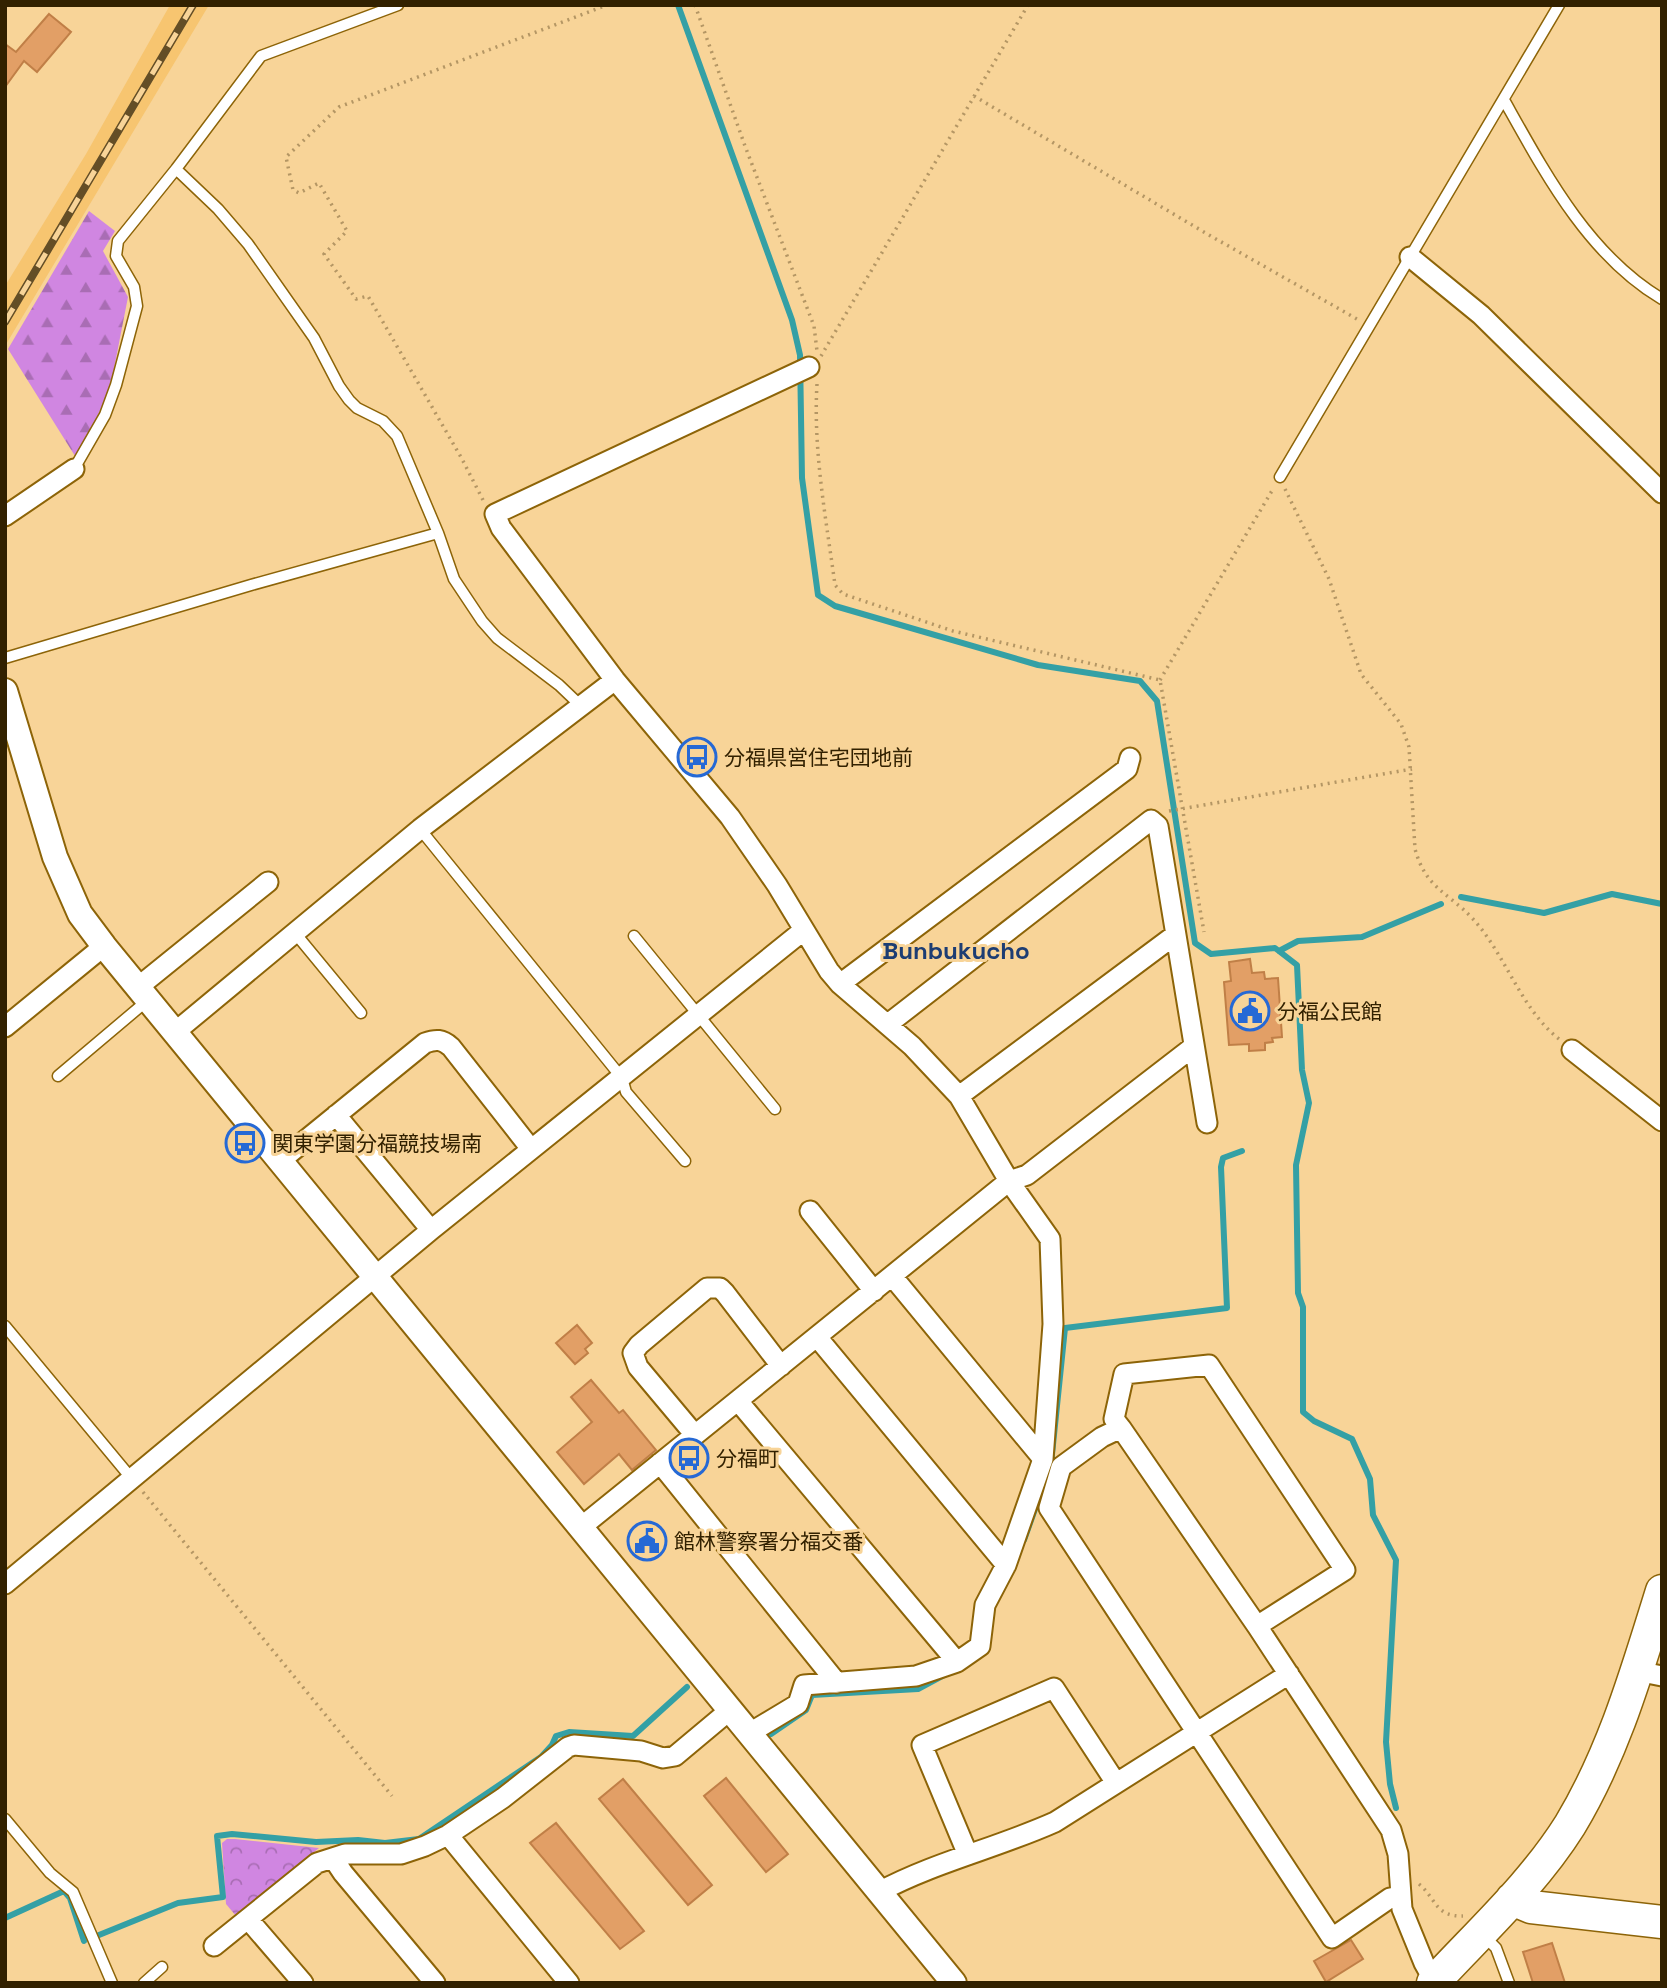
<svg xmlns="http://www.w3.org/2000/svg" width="1667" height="1988" font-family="'Space Grotesk','Noto Sans JP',sans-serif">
	<defs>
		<pattern id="forest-firs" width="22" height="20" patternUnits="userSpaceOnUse" patternTransform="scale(1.75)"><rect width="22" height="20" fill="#d086e1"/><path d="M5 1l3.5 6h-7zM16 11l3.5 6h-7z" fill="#a96db4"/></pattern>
		<pattern id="park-crowns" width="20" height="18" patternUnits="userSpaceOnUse" patternTransform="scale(1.75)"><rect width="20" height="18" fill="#d086e1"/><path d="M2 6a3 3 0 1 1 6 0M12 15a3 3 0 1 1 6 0" fill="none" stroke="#a96db4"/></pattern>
	</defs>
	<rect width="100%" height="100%" fill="#f8d498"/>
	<path fill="#f7c570" d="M170 5H209L5 346V286L86 154Z"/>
	<path fill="url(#forest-firs)" d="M89 211 115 231 103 251 128 297 110 389 88 436 75 456 8 349Z"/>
	<path fill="url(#park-crowns)" d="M227 1839H235L319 1848 236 1916 226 1904 222 1843Z"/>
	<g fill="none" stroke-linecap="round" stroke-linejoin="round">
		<path stroke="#34a0a5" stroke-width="6" d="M678 5 792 320 800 355 802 478 818 595 835 606 1038 665 1140 681 1157 701 1195 943 1211 954 1275 948 1297 965 1302 1070 1309 1103 1296 1165 1298 1293 1303 1307V1412L1314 1421 1352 1439 1370 1479 1373 1515 1396 1560 1386 1742 1390 1784 1396 1808
			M1461 897 1544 913 1612 894 1662 904
			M1279 951 1298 941 1362 937 1441 904
			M1051 1464 1065 1328 1227 1308 1221 1167 1223 1158 1242 1151
			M1024 1540 1045 1481
			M771 1734 806 1710 812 1695 918 1689 944 1675
			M5 1918 64 1891 70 1898 84 1941
			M99 1935 178 1903 223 1897 217 1836 232 1834 316 1842 358 1840 385 1843 419 1839 541 1757 552 1745 556 1736 569 1732 633 1736 687 1687"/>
	</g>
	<path fill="#e29f66" stroke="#c07f47" stroke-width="2" d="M49 14 71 32 37 72 24 61 5 87V44L16 52Z
		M1250 959 1252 973 1264 972 1265 979 1278 978 1282 1037 1272 1038 1273 1042 1265 1043V1050L1249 1051V1044L1229 1045 1224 982 1231 981 1229 962Z
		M577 1325 592 1343 585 1349 588 1353 575 1364 556 1343Z
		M591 1380 619 1413 623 1410 656 1450 632 1470 619 1454 584 1484 557 1452 592 1422 571 1397Z
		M726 1778 788 1854 766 1872 704 1796Z
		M623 1779 712 1885 688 1905 599 1799Z
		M556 1823 644 1931 620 1949 530 1843Z
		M1351 1940 1363 1959 1326 1982 1314 1961Z
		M1552 1943 1565 1983H1533L1523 1952Z"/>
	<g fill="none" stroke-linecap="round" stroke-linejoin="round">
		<defs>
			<path id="service" d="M1504 100C1545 173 1588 255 1662 299
				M176 169 218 209 248 244 314 338 339 386 349 400 357 408 383 421 397 436 438 533 454 579 482 621 497 638 559 685 581 706
				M74 469 105 415 116 385 137 306 134 287 116 256 118 241 176 169 261 56 398 5
				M1280 477 1559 5
				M5 658 251 585 438 533
				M420 829 622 1078 626 1092 685 1161
				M295 933 361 1013
				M634 936 775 1109
				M58 1076 148 1000
				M5 1326 132 1479
				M5 1819 50 1873 73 1892 112 1983
				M1483 1935 1496 1948 1509 1983
				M144 1983 162 1967"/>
			<path id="minor" d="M1410 257 1481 315 1662 493
				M5 516 74 469
				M840 984 1127 769 1130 758
				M137 988 268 882
				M888 1024 1151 820 1158 826 1207 1123
				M5 1027 104 946
				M174 1033 420 829 615 680
				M1572 1050 1662 1121
				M959 1096 1175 935
				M336 1115 431 1230
				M280 1161 425 1043C436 1039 442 1039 451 1047L531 1149
				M810 1211 874 1291
				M892 1276 1043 1459
				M817 1337 1006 1565
				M738 1401 957 1662
				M1121 1428 1257 1626
				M695 1435 638 1367 633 1353 639 1345 707 1288H720L725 1293 781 1366
				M660 1463 837 1683
				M580 1528 1009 1181 1027 1175 1193 1047
				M5 1584 431 1230 804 930
				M1637 1671 1662 1676
				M748 1734 798 1704 804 1685 916 1676 957 1662 980 1646 985 1605 1006 1565 1043 1459 1053 1324 1050 1239 1009 1181 959 1096 912 1046 840 984 829 971 777 885 730 817 615 680 501 528 495 514 809 367
				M448 1835 569 1983
				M968 1855 922 1745 1054 1688 1116 1783
				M333 1858 343 1873 435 1983
				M879 1892C935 1862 997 1848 1055 1822L1289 1674
				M1400 1896 1390 1898 1332 1938 1049 1508 1061 1467 1102 1437 1121 1428 1114 1419 1124 1374 1209 1365 1345 1570 1257 1626 1391 1830 1398 1854 1402 1909 1424 1963 1434 1981
				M248 1919 303 1983
				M214 1946 317 1863 345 1854H401L425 1846 448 1835 503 1798 568 1747 574 1745 641 1751 663 1758 675 1756 730 1710"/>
			<path id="tertiary" d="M5 691 55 857 80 914 104 946 954 1983"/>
			<path id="primary" d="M1512 1899 1531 1907 1662 1922
				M1433 1983C1480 1932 1533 1884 1570 1825 1614 1752 1637 1671 1662 1591"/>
		</defs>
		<use href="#service" stroke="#8d6408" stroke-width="13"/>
		<use href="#minor" stroke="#8d6408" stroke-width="23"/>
		<use href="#tertiary" stroke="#8d6408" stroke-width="28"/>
		<use href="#primary" stroke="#8d6408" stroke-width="35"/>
		<path stroke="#b49664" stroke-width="3.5" stroke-dasharray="2 5" stroke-linecap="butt" d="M695 5 745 146 814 326 817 351
			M974 96 1209 235 1357 319
			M821 356 1028 5
			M817 384C813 451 826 518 835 585L843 594 953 631 1160 680 1204 932
			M1285 489 1329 579 1361 674 1401 724 1409 747 1415 849C1426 889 1448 892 1473 919 1506 955 1520 1008 1559 1039
			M483 500 462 459 368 296 356 299 324 254 347 231 319 183 299 193 293 190 286 157 339 107 607 5
			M1160 680 1273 489
			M1169 811 1412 769
			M143 1492 392 1796
			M1419 1884C1436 1898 1435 1917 1463 1916"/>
		<use href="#service" stroke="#fff" stroke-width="10"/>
		<use href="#minor" stroke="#fff" stroke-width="19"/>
		<use href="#tertiary" stroke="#fff" stroke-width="24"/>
		<use href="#primary" stroke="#fff" stroke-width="32"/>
		<defs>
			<path id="rail" d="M5 322 193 5"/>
		</defs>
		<use href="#rail" stroke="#644e26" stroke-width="8"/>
		<use href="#rail" stroke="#f8d498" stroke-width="5" stroke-dasharray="16" stroke-linecap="butt"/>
	</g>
	<defs>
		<symbol id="bus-ring" viewBox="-11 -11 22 22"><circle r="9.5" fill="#f8d498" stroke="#2669d5" stroke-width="1.5"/><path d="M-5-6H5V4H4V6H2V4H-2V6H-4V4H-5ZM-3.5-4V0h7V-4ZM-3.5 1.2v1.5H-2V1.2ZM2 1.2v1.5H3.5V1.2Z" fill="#2669d5"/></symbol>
		<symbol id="civic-ring" viewBox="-11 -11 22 22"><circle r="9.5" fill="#f8d498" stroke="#2669d5" stroke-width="1.5"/><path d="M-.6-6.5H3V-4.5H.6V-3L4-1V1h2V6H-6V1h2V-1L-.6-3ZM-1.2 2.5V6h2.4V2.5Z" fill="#2669d5"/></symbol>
	</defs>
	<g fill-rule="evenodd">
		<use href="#bus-ring" x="675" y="735" width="44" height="44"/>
		<use href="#civic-ring" x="1228" y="989" width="44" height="44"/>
		<use href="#bus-ring" x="223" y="1121" width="44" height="44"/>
		<use href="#bus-ring" x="667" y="1436" width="44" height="44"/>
		<use href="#civic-ring" x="625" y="1519" width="44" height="44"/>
	</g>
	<g text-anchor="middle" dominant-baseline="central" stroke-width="6" stroke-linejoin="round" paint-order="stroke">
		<g font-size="21" fill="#322100" stroke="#f8d498" text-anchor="start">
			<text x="724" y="757">分福県営住宅団地前</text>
			<text x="1277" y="1011">分福公民館</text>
			<text x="272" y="1143">関東学園分福競技場南</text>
			<text x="716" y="1458">分福町</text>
			<text x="674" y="1541">館林警察署分福交番</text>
		</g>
		<g font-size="24" font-weight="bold" fill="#1d3d73" stroke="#f8d498">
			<text x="956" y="950">Bunbukucho</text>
		</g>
	</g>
	<rect width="1667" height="1988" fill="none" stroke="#322100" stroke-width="14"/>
</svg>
